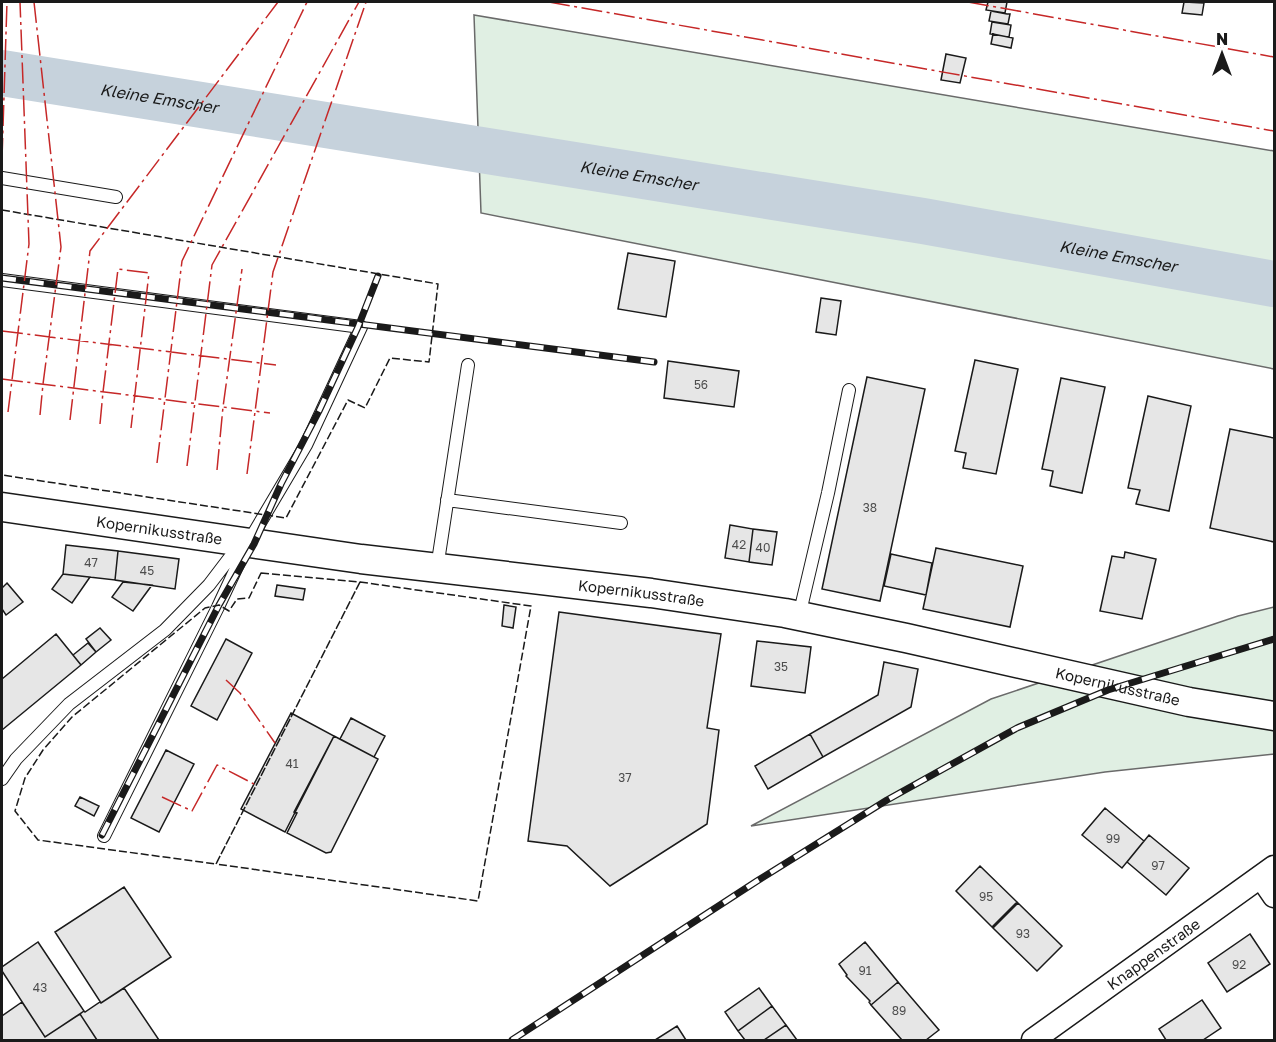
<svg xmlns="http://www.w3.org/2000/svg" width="1276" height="1042" font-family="'Golos Text',sans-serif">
	<rect width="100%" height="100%" fill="#fff"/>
	<path fill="#e0efe3" stroke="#6a6a6a" stroke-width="1.5" d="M474 15 1274 151V369L481 213Z
		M1274 607V754L1105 772 751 826 991 699 1238 616Z"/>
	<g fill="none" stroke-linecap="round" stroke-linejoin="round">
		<path stroke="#c6d2dc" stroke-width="46" id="s1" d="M2 73 923 221 1274 284"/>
	</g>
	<path fill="#e6e6e6" stroke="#1a1a1a" stroke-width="1.5" d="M988 2H1007L1005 13 986 10Z
		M1184 2 1204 3 1202 15 1182 13Z
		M991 11 1007 14H1010L1008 24 989 21Z
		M992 22 1011 25 1009 37 990 34Z
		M993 34 1013 38 1011 48 991 44Z
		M946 54 966 58 960 83 941 80Z
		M628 253 675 261 666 317 618 309Z
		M821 298 841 301 836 335 816 332Z
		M975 360 1018 369 996 474 963 468 966 453 955 451Z
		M668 361 739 371 734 407 664 398Z
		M867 377 925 389 880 601 822 589Z
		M1061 378 1105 387 1082 493 1050 486 1053 471 1042 469Z
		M1148 396 1191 406 1169 511 1136 504 1140 490 1128 488Z
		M1230 429 1274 438V542L1210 528Z
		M730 525 753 529 749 562 725 558Z
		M753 529 777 532 772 565 749 562Z
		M66 545 118 551 115 580 63 574Z
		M936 548 1023 566 1010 627 923 609Z
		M118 551 179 559 175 589 115 580Z
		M1125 552 1156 559 1142 619 1100 611 1112 556 1124 558Z
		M891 554 932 563 926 595 884 586Z
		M63 574 90 577 72 603 52 589Z
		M123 582 152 585 133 611 112 597Z
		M7 583 23 602 6 615 2 609V588Z
		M277 585 305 589 303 600 275 596Z
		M504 605 516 607 513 628 502 626Z
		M559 612 721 634 707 728 719 730 707 824 610 886 567 846 528 841Z
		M100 628 111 640 96 652 86 639Z
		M56 634 81 665 2 730V679Z
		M226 639 252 653 217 720 191 706Z
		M757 641 811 647 805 693 751 686Z
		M88 643 96 652 81 665 73 655Z
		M884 662 918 669 911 707 823 757 810 734 878 695Z
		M291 713 334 736 285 832 241 809Z
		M351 718 385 736 374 757 340 739Z
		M810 734 823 757 768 789 755 766Z
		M334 736 378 759 331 852 326 853 287 833 297 813 294 812Z
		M166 750 194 764 159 832 131 818Z
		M80 797 99 806 94 816 75 806Z
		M1105 808 1144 841 1122 868 1082 835Z
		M1149 835 1189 868 1166 895 1127 862Z
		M980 866 1017 902 992 927 956 891Z
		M124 887 171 957 101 1003 55 932Z
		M1018 903 1062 946 1037 971 993 928Z
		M1250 934 1270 964 1227 992 1208 963Z
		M38 942 84 1011 45 1037 2 971V967Z
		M865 942 898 982 871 1005 869 1002 870 1001 846 976 847 975 839 964Z
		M898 982 939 1030 926 1040H902L871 1005Z
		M124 988 159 1040H97L80 1014 84 1011 85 1012 100 1002 101 1003Z
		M759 988 772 1006 738 1031 725 1012Z
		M1202 1000 1221 1028 1203 1040H1166L1159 1029Z
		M22 1002 45 1037 80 1014 97 1040H2V1016Z
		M772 1006 786 1025 764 1040H745L738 1031Z
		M786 1025 797 1040H764Z
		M677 1026 686 1040H655Z"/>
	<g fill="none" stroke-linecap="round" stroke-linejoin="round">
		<defs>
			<path id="service" d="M2 178 116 197
				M2 280 361 327 306 445 248 543 218 607 104 836
				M447 500 621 523
				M437 568 468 365
				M799 616 828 493 849 390
				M2 779 16 759 69 704 165 630 209 585 241 543"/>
			<g id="minor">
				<path d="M1261 877 1274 896"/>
				<path id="s2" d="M1033 1040 1274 867"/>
			</g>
			<g id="tertiary">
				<path id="s3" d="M2 507 361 559 651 593 785 613 906 638 1189 702 1274 716"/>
			</g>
		</defs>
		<use href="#service" stroke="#1a1a1a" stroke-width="14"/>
		<use href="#minor" stroke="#1a1a1a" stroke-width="25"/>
		<use href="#tertiary" stroke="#1a1a1a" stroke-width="31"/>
		<use href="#service" stroke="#fff" stroke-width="12"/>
		<use href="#minor" stroke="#fff" stroke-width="22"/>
		<use href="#tertiary" stroke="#fff" stroke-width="28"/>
		<defs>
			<path id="rail" d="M2 278 654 362
				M102 835 219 605 254 544 281 484 319 411 358 327 378 276
				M512 1040 757 881 887 800 1017 728 1108 690 1274 639"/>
		</defs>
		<use href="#rail" stroke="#1a1a1a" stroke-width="7"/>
		<use href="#rail" stroke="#fff" stroke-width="4.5" stroke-dasharray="14" stroke-linecap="butt"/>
		<path stroke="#1a1a1a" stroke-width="1.5" stroke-dasharray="8 3" stroke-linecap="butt" d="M2 210 438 284 429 362 390 358 365 408 348 400 286 518 2 475
			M261 573 360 582 216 864 38 840 15 811 25 778 43 750 72 717 205 608 219 605 229 611 237 599 249 598Z
			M360 582 531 606 478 901 216 864Z"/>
		<path stroke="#c62828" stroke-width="1.5" stroke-dasharray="21 4.5 3 4.5" stroke-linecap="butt" d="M34 2 61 247 43 384 40 415
			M549 2 1274 131
			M968 2 1274 57
			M2 159 7 2
			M2 331 276 365
			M2 379 270 413
			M8 412 29 244 20 2
			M70 420 90 251 278 2
			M100 424 103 392 118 269 149 273 131 428
			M157 463 182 261 307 2
			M187 466 212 265 359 2
			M217 470 223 407 242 269
			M247 474 273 272 366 2
			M226 680 240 693 275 743
			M162 797 192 811 217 765 254 784"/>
	</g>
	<g text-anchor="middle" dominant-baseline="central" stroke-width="4.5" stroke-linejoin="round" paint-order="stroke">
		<g font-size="12" fill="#4d4d4d">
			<text x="701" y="384">56</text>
			<text x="870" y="507">38</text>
			<text x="739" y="544">42</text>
			<text x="763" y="547">40</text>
			<text x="91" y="562">47</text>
			<text x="147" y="570">45</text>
			<text x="781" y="666">35</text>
			<text x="292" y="763">41</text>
			<text x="625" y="777">37</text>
			<text x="1113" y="838">99</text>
			<text x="1158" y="865">97</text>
			<text x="986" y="896">95</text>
			<text x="1023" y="933">93</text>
			<text x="1239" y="964">92</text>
			<text x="865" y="970">91</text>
			<text x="40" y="987">43</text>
			<text x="899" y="1010">89</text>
		</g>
		<g font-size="15" fill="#1a1a1a" stroke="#fff">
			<text stroke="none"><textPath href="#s3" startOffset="159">Kopernikusstraße</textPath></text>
			<text stroke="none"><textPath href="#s3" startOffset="645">Kopernikusstraße</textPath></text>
			<text stroke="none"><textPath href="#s3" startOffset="1131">Kopernikusstraße</textPath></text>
			<text stroke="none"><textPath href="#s2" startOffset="148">Knappenstraße</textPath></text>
		</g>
		<g font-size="16" font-style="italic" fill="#1a1a1a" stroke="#fff">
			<text stroke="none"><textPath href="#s1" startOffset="159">Kleine Emscher</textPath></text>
			<text stroke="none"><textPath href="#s1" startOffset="645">Kleine Emscher</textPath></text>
			<text stroke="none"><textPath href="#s1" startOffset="1131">Kleine Emscher</textPath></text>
		</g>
	</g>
	<rect width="1276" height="1042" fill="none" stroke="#1a1a1a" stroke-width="6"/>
	<g transform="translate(1222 54)" stroke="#ffffff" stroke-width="4.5" paint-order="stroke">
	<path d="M0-4.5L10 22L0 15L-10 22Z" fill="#1a1a1a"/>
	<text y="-9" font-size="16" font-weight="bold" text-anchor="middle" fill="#1a1a1a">N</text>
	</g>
</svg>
